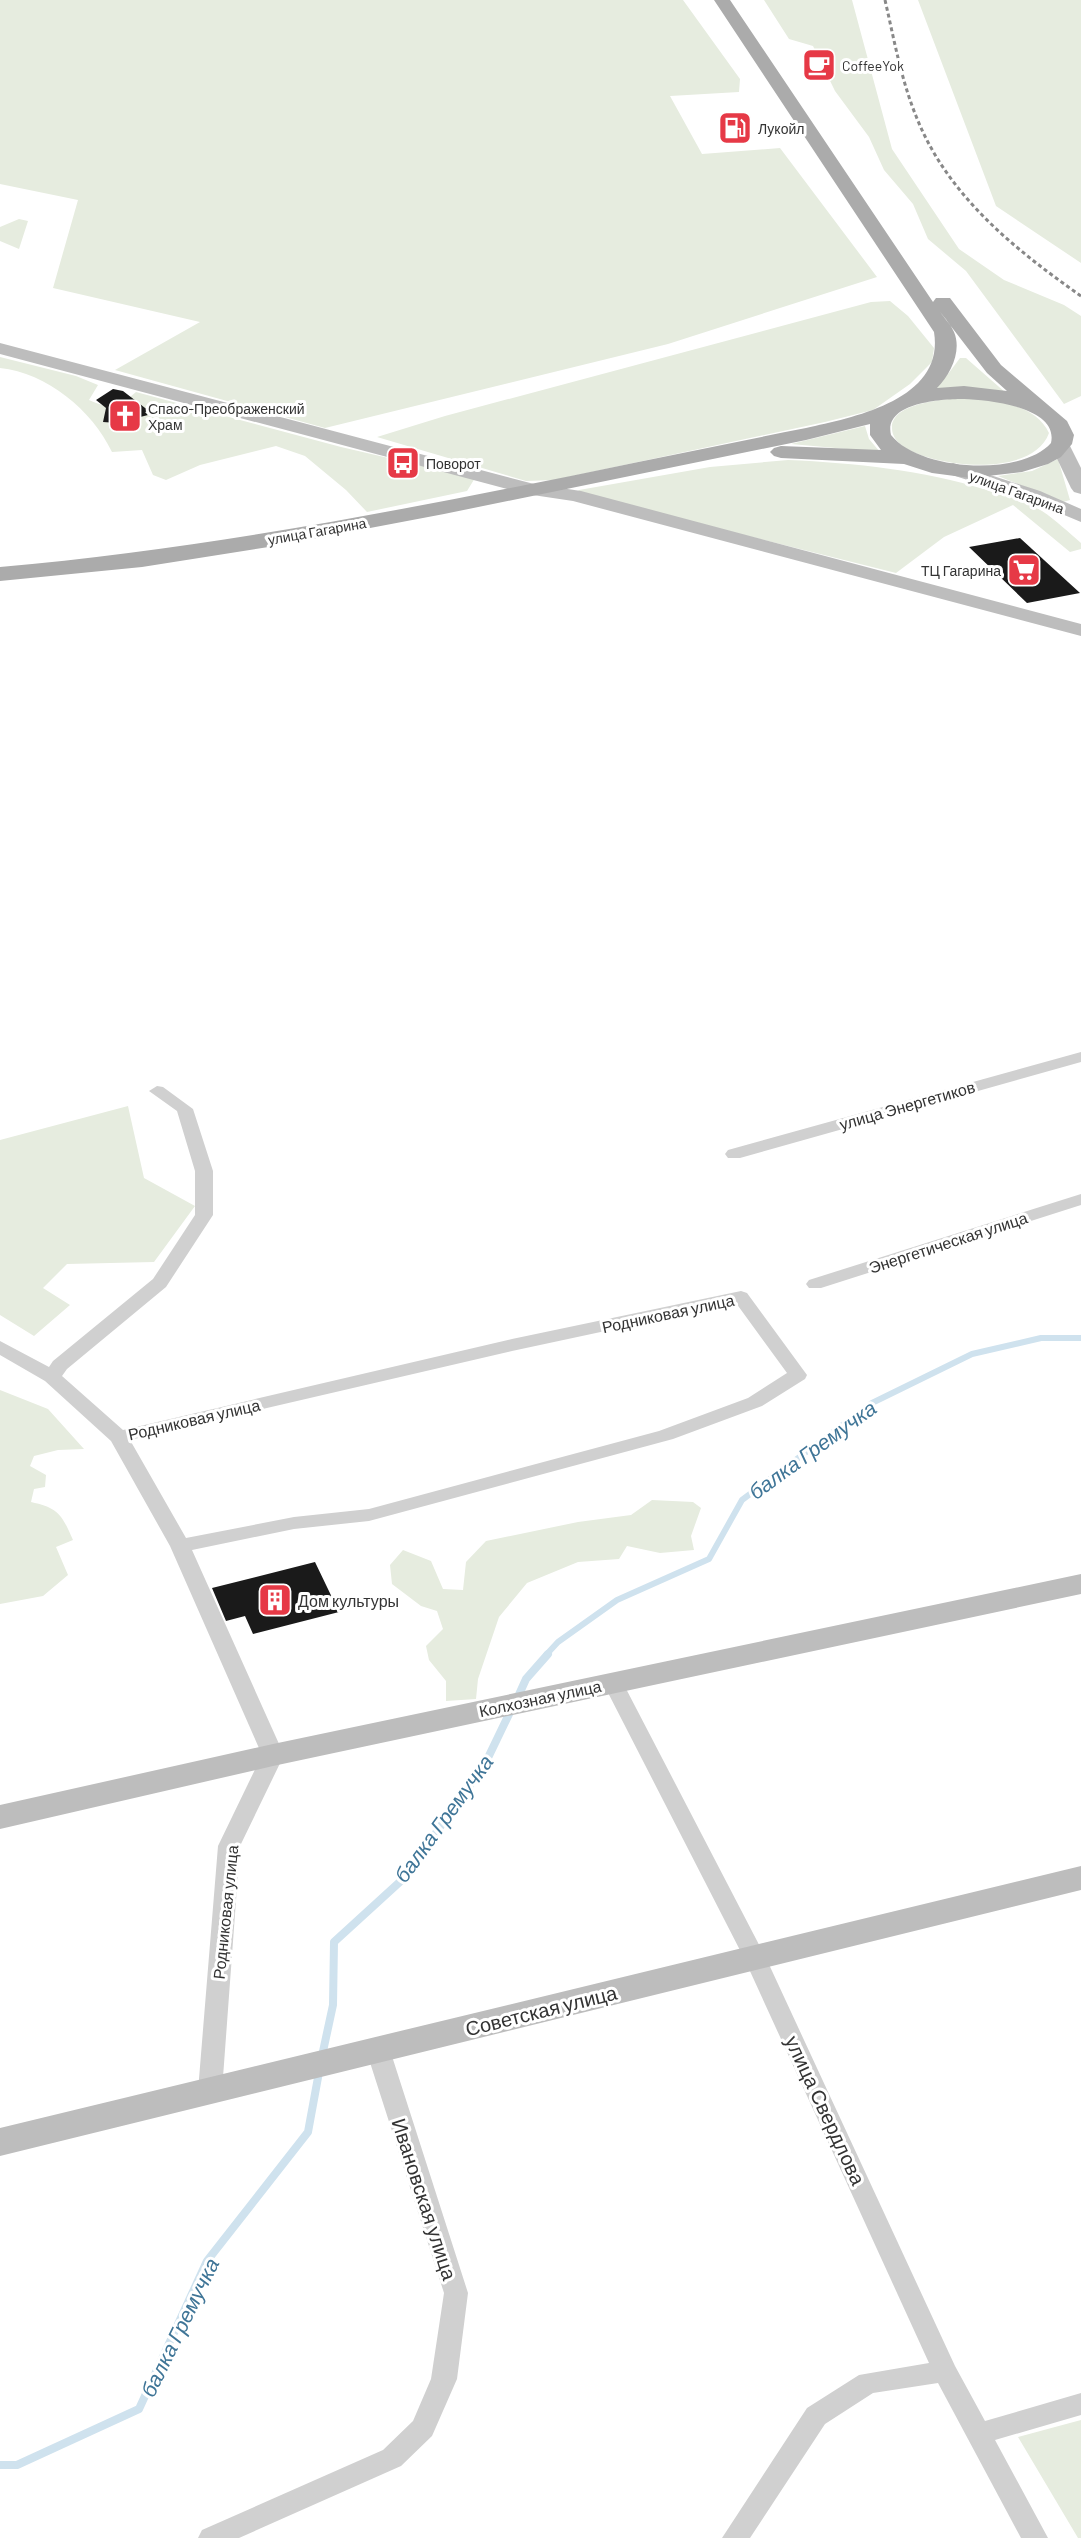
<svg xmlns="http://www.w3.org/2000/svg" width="1081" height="2538" font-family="Barlow,sans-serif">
	<rect width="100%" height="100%" fill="#fff"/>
	<path fill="#e6ecdf" d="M0 0H683L740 79 739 92 670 96 702 154 780 148 877 277 668 344 325 428 115 370 200 322 53 288 78 200 0 184Z
		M764 0H852L892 149 959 249 1004 280 1064 305 1081 316V396L1064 404 966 271 928 239 913 204 884 170 869 137 835 91 813 46 789 39Z
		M918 0H1081V263L996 206Z
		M19 219 28 221 19 249 0 241V227Z
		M890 301 908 316 934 348 932 362 910 384 873 410 825 422 554 480 526 481 377 437 445 416 871 302Z
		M0 357 76 376 98 385 89 400C112 410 118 408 136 392L341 447 475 478 467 491 367 512 346 490 305 456 276 446 200 465 166 480 153 475 142 450 112 452C92 410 47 373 0 368Z
		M960 358H966L1006 393 932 390 948 374Z
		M957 398C989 400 1034 401 1049 433 1033 478 936 468 904 447 897 442 892 436 892 428 891 404 940 400 957 398Z
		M865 426 869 439 880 452 791 444Z
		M1058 459 1070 500 1063 502 998 476 1032 471Z
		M788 460C856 463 922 470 987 490 1006 495 1025 501 1042 511 1056 520 1069 533 1081 543V549L1070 552 1013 505 944 537 896 573 576 493 579 490 710 467Z
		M128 1106 144 1178 195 1206 154 1262 67 1264 43 1288 70 1305 34 1336 0 1315V1140Z
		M0 1390 48 1409 84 1449 58 1450 34 1456 30 1466 46 1475 45 1487 34 1489 31 1502C59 1508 62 1515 73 1540L56 1547 68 1575 43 1596 0 1604Z
		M652 1500 693 1502 701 1508 691 1536 694 1550 660 1553 627 1546 619 1559 578 1562 527 1583 499 1617 478 1679 476 1699 446 1701V1681L429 1660 426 1646 443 1629 437 1611 421 1606 392 1584 390 1565 403 1550 431 1561 443 1589 463 1590 466 1562 486 1541 578 1522 631 1515Z
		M1081 2420V2538H1078L1018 2437Z"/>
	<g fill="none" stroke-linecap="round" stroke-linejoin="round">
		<path stroke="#cfe2ee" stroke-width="6" d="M546 1655 558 1642 617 1600 709 1559 742 1500 872 1403 972 1354 1041 1338H1081"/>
		<path stroke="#cfe2ee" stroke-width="8" d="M517 1699 526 1679 548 1654
			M322 2056 333 2005 334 1942 403 1879 485 1764 511 1710
			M0 2465H17L139 2409 207 2261 308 2132 319 2072"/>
	</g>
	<path fill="#1a1a1a" d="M113 389 123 391 149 411 145 412 148 415 117 423 103 422 106 408 96 400Z
		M1020 538 1080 593 1027 603 969 547Z
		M315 1562 339 1612 253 1634 245 1616 226 1621 212 1588Z"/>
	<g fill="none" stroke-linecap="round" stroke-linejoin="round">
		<path fill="#d0d0d0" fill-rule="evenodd" d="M1081 1052V1062L740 1158H728L725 1154 728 1150Z
			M157 1086 163 1087 193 1109 213 1171V1215L166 1287 67 1369 62 1376 123 1430 512 1339 741 1291 747 1293 807 1375 805 1379 762 1406 673 1439 369 1521 294 1529 192 1550 284 1755 240 1846 222 2091 218 2097 210 2100 202 2097 198 2091 218 1846 262 1755 170 1546 111 1441 45 1381 0 1355V1341L49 1367 53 1361 153 1279 195 1215V1171L177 1111 149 1091ZM736 1303 787 1373 748 1398 659 1431 369 1509 294 1517 186 1538 130 1440 512 1351Z
			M1081 1194V1205L821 1288H809L806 1284 809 1280Z
			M613 1676 620 1678 623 1683 766 1958 955 2366 985 2421 1081 2393V2415L995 2440 1048 2538H1021L938 2383 873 2393 825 2424 750 2538H722L807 2408 859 2375 929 2363 744 1958 603 1683 606 1678Z
			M378 2041 386 2044 390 2050 468 2293 457 2379 432 2436 401 2466 239 2538H198L202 2530 383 2450 413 2421 431 2379 444 2293 366 2050 370 2044Z"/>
		<path fill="#bdbdbd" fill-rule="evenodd" d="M0 343 534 484 581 491 1081 624V636L573 501 526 494 0 354Z
			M1061 440 1068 442 1081 468V494L1074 492 1071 488 1051 446 1054 442Z
			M953 463 1040 491 1081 509V522L1026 499 946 473 943 469 946 465Z
			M1081 1574V1594L273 1766 0 1829V1805L273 1744Z
			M1081 1866V1890L0 2156V2128Z"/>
		<path fill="#ababab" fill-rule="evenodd" d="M714 0H730L933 302 936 298H950L1001 365 1067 421 1074 435 1072 444 1061 457 1048 464 1022 472 970 478 932 473 904 464 781 458 774 456 770 452 774 448 781 446 881 450 870 435V424L806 440 444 514 275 546 142 567 0 581V567C273 543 538 481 806 428 856 417 945 399 934 332ZM940 312 987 373 1007 391 964 386 937 388C951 374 962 351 954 332 951 325 945 318 940 312ZM964 399C989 400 1059 407 1051 443 1021 477 919 471 891 435 883 402 943 399 964 399Z"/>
		<path stroke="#888" stroke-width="3" stroke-dasharray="4 3" stroke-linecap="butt" d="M885 0C894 39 901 79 916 116 947 195 1013 248 1081 296"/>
	</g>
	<defs>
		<symbol id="cafe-square" viewBox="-11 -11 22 22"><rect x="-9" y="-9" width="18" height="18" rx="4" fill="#e63946" stroke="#fff"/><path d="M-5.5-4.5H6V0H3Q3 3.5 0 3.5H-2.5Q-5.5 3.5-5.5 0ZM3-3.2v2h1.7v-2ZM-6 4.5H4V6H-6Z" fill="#fff"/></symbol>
		<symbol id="fuel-square" viewBox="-11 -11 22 22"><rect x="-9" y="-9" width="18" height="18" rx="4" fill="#e63946" stroke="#fff"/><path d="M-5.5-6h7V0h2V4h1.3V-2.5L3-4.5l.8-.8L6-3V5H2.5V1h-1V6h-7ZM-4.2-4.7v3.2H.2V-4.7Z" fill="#fff"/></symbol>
		<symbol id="church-square" viewBox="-11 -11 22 22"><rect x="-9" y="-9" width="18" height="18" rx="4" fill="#e63946" stroke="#fff"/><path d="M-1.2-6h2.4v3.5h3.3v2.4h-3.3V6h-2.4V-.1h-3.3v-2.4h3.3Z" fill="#fff"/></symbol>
		<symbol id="bus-square" viewBox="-11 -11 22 22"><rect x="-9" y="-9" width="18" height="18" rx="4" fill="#e63946" stroke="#fff"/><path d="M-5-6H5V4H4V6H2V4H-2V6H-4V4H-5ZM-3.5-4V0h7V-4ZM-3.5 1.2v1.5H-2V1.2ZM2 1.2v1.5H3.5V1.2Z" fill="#fff"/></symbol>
		<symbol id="supermarket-square" viewBox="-11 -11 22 22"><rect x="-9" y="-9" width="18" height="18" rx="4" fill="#e63946" stroke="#fff"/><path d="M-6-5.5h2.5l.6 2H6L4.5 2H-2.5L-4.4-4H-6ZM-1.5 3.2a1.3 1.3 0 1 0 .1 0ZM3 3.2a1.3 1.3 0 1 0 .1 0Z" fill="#fff"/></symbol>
		<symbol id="building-square" viewBox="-11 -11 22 22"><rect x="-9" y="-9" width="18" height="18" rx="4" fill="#e63946" stroke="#fff"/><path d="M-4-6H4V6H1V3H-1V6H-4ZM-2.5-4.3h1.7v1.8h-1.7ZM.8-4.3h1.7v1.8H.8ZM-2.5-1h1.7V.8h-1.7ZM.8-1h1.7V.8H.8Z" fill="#fff"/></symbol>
	</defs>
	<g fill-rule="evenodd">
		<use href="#cafe-square" x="800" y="46" width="38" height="38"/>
		<use href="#fuel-square" x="716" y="109" width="38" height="38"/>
		<use href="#church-square" x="106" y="397" width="38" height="38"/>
		<use href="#bus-square" x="384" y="444" width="38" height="38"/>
		<use href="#supermarket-square" x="1005" y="551" width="38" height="38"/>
		<use href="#building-square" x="256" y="1581" width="38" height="38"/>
	</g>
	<g text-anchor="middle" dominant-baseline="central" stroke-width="6" stroke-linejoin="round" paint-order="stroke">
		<g font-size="14" fill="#333" stroke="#fff" text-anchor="start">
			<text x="842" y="65">CoffeeYok</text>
			<text x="758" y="128">Лукойл</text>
			<text x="148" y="408">Спасо-Преображенский<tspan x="148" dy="16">Храм</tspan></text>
			<text x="426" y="463">Поворот</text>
			<text x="1001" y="570" text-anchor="end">ТЦ Гагарина</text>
		</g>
		<g font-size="14" fill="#333" stroke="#fff">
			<text transform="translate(1017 492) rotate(20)">улица Гагарина</text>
			<text transform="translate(317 531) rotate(-10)">улица Гагарина</text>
		</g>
		<g font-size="16" fill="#333" stroke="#fff">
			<text transform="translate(907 1105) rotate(-16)">улица Энергетиков</text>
			<text transform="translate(948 1242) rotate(-18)">Энергетическая улица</text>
			<text transform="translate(668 1313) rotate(-12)">Родниковая улица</text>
			<text transform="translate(194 1419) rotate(-13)">Родниковая улица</text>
			<text transform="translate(540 1698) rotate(-12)">Колхозная улица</text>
			<text transform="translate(225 1912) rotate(-84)">Родниковая улица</text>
		</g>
		<g font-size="16" fill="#333" stroke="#fff" text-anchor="start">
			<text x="298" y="1600">Дом культуры</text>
		</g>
		<g font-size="20" fill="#333" stroke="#fff">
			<text transform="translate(541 2010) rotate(-14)">Советская улица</text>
			<text transform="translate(826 2110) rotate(65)">улица Свердлова</text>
			<text transform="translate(425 2199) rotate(72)">Ивановская улица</text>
		</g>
		<g font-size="21" font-style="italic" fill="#3f7597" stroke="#fff">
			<text transform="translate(812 1449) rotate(-36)">балка Гремучка</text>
			<text transform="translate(443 1818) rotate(-54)">балка Гремучка</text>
			<text transform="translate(179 2327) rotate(-64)">балка Гремучка</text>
		</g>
	</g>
</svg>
